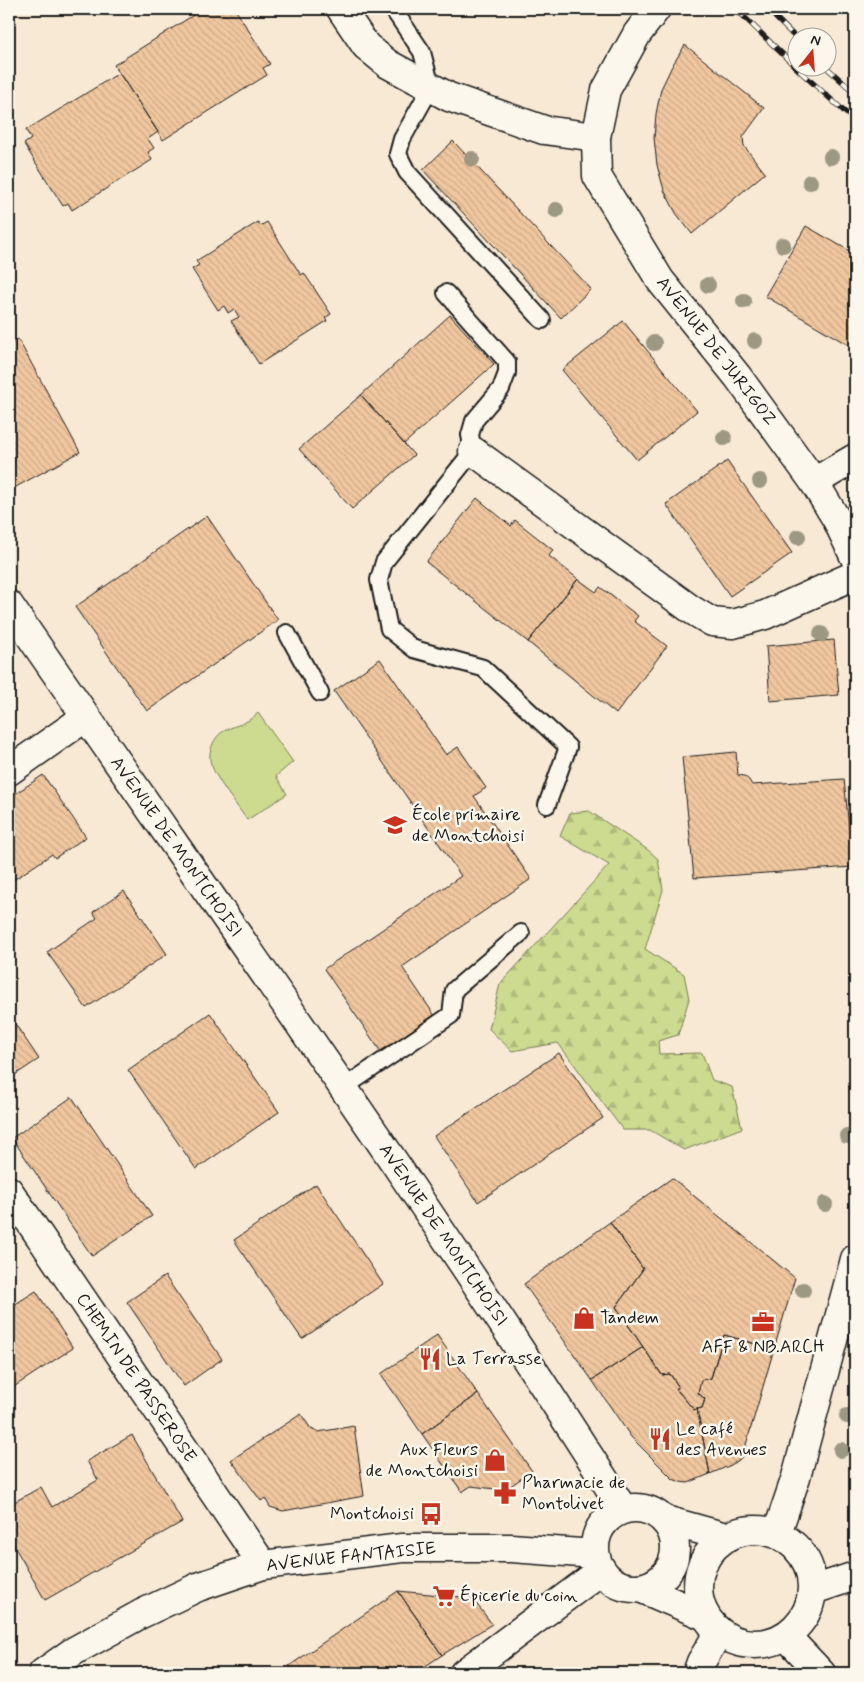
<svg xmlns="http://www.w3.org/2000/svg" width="864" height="1682" font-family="Mynerve,sans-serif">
	<defs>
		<pattern id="forest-firs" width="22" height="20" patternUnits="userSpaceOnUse" patternTransform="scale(1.25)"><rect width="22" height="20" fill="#ccdb8f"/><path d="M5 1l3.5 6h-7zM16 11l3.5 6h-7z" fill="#afbb7b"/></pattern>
		<pattern id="building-back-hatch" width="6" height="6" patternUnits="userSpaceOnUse" patternTransform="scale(1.25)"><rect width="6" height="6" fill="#f0c79f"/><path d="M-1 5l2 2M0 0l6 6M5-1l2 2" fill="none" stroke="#cdaa88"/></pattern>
	</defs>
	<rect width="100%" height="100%" fill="#f8e9d5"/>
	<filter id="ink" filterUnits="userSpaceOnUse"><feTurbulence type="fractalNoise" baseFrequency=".02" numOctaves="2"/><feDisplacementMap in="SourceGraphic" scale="10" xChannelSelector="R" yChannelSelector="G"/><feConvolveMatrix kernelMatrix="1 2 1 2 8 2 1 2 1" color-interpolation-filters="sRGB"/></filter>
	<g filter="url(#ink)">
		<path fill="#ccdb8f" stroke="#747c56" d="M258 713 293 762 276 776 287 794 247 820C237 805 217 781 211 764 207 753 214 736 224 731 239 723 244 726 258 713Z"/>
		<path fill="url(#forest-firs)" stroke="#747c56" d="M589 811 648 850 658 859 663 890 645 949 684 974 689 999 678 1035 658 1041 659 1054 702 1053 712 1080 732 1087 742 1128 684 1150 650 1130H623L558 1043 512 1051 489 1029 500 984 609 865 560 836 570 813Z"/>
		<path fill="url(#building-back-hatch)" stroke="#1c1c1c" d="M203 9H235L270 64 263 68 267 75 163 140 114 65Z
			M685 45 764 108 743 137 744 146 765 173 692 234 676 213 664 190 657 165 654 138 656 114 661 89 672 66Z
			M119 73 158 132 148 139 154 148 148 152 152 160 72 210 68 203 63 206 24 144 31 139 26 130Z
			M453 141 591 289 561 318 423 170Z
			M258 222 260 226 267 222 301 275 304 273 331 314 325 318 327 321 259 364 231 321 239 317 234 309 228 313 224 306 218 310 192 269 199 265 196 261Z
			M806 226 855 254V349L765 296Z
			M450 315 494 364 404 444 361 395Z
			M623 321 697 411 637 460 562 370Z
			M18 339 80 452 14 488 9 479V341L10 343Z
			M361 395 414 455 352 509 299 449Z
			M727 461 792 553 730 596 666 504Z
			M477 498 511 526 515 520 553 550 549 556 578 579 528 642 426 562Z
			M207 516 278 620 147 711 75 607Z
			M578 579 596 592 600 587 638 616 634 621 667 646 616 714 528 642Z
			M834 640 839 695 770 701 766 646Z
			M380 659 446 755 458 747 486 788 474 796 531 879 402 967 435 1016 381 1052 324 969 461 876 334 691Z
			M736 752 738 775 744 776 749 780 752 785 844 779 853 867 694 878 682 757Z
			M43 775 86 837 55 858 52 854 9 883V798Z
			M124 891 167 954 86 1008 47 952 97 918 93 912Z
			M210 1013 279 1112 196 1169 128 1070Z
			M9 1015 39 1059 9 1079Z
			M559 1053 603 1118 478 1202 434 1136Z
			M72 1097 152 1216 92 1256 12 1138Z
			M672 1178 795 1278 774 1349 724 1335 711 1378 701 1380 698 1393 705 1399 702 1408 694 1410 676 1389 678 1386 670 1374 662 1375 616 1307 643 1269 610 1222Z
			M316 1184 383 1284 302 1339 234 1240Z
			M610 1222 643 1269 616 1307 643 1347 592 1380 524 1284Z
			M165 1276 222 1359 184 1386 127 1302Z
			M36 1291 73 1348 9 1390V1308Z
			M437 1335 478 1394 422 1434 381 1374Z
			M724 1335 774 1349 743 1455 739 1460 731 1465 710 1474 697 1409 702 1408 705 1399 698 1393 701 1380 711 1378Z
			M643 1347 662 1375 670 1374 678 1386 676 1389 694 1410 697 1409 710 1474 688 1483 680 1482 673 1479 631 1437 592 1380Z
			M478 1394 532 1471 499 1494 495 1489 471 1486 462 1492 422 1434Z
			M301 1414 311 1429 318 1432 354 1426 364 1496 283 1511 270 1507 265 1498 261 1501 231 1460Z
			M132 1435 182 1522 45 1600 9 1537V1505L41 1487 52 1507 98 1480 87 1461Z
			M855 1481V1517V1508L849 1506Z
			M398 1591 442 1655 415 1673H294L289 1666Z
			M398 1591 472 1598 492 1624 442 1655Z"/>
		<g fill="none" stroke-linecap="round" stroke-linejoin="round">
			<defs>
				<path id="service" d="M393 9 422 52 431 87 402 139 398 154 407 172 542 320
					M446 293 507 362V373L501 389 474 421 470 435 473 451 384 562 379 580 389 629 414 649 483 668 568 747 547 805
					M287 633 320 693
					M343 1088 451 1015 454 990 521 933"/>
				<path id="minor" d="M341 9 366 46 388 64 449 97 544 130 596 137
					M473 451 692 610 712 622 733 624 765 615 855 575
					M814 482 855 458
					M9 771 86 717
					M9 1191 263 1565
					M813 1590 855 1576
					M464 1673 602 1570
					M697 1673 701 1662 719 1632"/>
				<path id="tertiary" d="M656 9 637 34 606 90 596 137 597 176 660 280 738 377 814 482 837 520 855 558
					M9 605C215 905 428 1201 623 1509
					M595 1548a40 40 0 1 1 80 0a40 40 0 1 1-80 0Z
					M665 1520 726 1537
					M698 1587a57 57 0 1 1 114 0a57 57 0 1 1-114 0Z
					M777 1533 796 1477 855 1259
					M640 1588 705 1616
					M786 1636 821 1673
					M43 1673 74 1651 141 1614 198 1587 263 1565 402 1548H511L595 1554"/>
			</defs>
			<use href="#service" stroke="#1c1c1c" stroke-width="20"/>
			<use href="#minor" stroke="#1c1c1c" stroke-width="31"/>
			<use href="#tertiary" stroke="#1c1c1c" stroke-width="31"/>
			<use href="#service" stroke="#fbf7ec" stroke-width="16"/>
			<use href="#minor" stroke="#fbf7ec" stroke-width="28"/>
			<use href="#tertiary" stroke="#fbf7ec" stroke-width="28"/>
			<defs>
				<path id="rail" d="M736 9 804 75 855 121
					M767 9 796 38
					M826 67 855 93"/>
			</defs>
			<use href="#rail" stroke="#1c1c1c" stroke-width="5.5"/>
			<use href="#rail" stroke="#fbf7ec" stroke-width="4" stroke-dasharray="11" stroke-linecap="butt"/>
		</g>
		<g fill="#9c9882">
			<circle cx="831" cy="157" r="8"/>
			<circle cx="472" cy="159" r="8"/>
			<circle cx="810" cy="182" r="8"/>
			<circle cx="556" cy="210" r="8"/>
			<circle cx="783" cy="245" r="8"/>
			<circle cx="708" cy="285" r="8"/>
			<circle cx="744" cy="301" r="8"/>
			<circle cx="755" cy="341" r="8"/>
			<circle cx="654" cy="343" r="8"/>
			<circle cx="724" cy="438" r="8"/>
			<circle cx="760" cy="481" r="8"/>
			<circle cx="798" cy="537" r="8"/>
			<circle cx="821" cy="634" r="8"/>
			<circle cx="847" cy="1136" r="8"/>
			<circle cx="825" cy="1204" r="8"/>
			<circle cx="803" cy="1290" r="8"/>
			<circle cx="847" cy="1416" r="8"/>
			<circle cx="841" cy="1450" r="8"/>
		</g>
	</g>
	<defs>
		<symbol id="school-bare" viewBox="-9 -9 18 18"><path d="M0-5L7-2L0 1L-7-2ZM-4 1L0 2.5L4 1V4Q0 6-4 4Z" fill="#c8321e" stroke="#fbf7ec" stroke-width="2.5" paint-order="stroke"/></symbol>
		<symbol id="shop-bare" viewBox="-9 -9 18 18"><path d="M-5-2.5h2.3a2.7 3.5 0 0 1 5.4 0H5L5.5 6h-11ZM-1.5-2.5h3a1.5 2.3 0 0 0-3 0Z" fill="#c8321e" stroke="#fbf7ec" stroke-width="2.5" paint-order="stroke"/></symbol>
		<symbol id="office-bare" viewBox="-9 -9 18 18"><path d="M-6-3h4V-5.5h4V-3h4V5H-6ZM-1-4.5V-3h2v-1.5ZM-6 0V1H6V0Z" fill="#c8321e" stroke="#fbf7ec" stroke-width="2.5" paint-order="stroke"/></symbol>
		<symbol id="restaurant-bare" viewBox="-9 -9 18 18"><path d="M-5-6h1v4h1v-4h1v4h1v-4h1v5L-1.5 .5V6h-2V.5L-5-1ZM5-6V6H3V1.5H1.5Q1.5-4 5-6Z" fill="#c8321e" stroke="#fbf7ec" stroke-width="2.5" paint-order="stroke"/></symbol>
		<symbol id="pharmacy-bare" viewBox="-9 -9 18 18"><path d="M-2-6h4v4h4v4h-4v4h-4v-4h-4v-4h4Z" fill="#c8321e" stroke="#fbf7ec" stroke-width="2.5" paint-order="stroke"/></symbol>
		<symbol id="bus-bare" viewBox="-9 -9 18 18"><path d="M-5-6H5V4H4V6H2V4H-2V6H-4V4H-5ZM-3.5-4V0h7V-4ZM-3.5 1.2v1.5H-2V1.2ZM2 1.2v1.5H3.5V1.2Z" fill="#c8321e" stroke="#fbf7ec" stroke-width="2.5" paint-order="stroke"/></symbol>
		<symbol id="supermarket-bare" viewBox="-9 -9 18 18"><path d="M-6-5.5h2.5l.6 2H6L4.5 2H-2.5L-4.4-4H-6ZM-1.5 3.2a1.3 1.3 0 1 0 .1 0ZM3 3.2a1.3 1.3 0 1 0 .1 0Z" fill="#c8321e" stroke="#fbf7ec" stroke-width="2.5" paint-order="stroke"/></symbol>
	</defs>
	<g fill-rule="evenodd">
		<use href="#school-bare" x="379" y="809" width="32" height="32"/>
		<use href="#shop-bare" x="568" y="1302" width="32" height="32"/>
		<use href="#office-bare" x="747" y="1306" width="32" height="32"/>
		<use href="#restaurant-bare" x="414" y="1343" width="32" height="32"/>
		<use href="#restaurant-bare" x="644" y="1423" width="32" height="32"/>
		<use href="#shop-bare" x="479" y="1444" width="32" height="32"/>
		<use href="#pharmacy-bare" x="489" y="1477" width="32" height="32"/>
		<use href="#bus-bare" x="415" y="1498" width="32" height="32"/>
		<use href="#supermarket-bare" x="428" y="1580" width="32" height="32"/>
	</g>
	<g text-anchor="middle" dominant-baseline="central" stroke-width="5" stroke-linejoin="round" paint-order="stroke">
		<g font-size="18" fill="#1c1c1c" stroke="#fbf7ec">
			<text transform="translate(716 351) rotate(52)">AVENUE DE JURIGOZ</text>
			<text transform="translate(176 847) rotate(55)">AVENUE DE MONTCHOISI</text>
			<text transform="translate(443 1235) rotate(56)">AVENUE DE MONTCHOISI</text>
			<text transform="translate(136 1378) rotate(56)">CHEMIN DE PASSEROSE</text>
			<text transform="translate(351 1557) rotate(-6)">AVENUE FANTAISIE</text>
		</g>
		<g font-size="18" fill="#1c1c1c" stroke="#fbf7ec" text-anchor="start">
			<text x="412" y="815">École primaire<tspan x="412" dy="21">de Montchoisi</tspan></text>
			<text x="600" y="1318">Tandem</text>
			<text x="763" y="1347" text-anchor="middle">AFF &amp; NB.ARCH</text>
			<text x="446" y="1359">La Terrasse</text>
			<text x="676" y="1429">Le café<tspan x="676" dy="21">des Avenues</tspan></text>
			<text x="478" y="1450" text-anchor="end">Aux Fleurs<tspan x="478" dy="21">de Montchoisi</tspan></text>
			<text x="522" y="1483">Pharmacie de<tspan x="522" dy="21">Montolivet</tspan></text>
			<text x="414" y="1514" text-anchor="end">Montchoisi</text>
			<text x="460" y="1596">Épicerie du coin</text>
		</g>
	</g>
	<rect width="864" height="1682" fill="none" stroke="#fbf7ec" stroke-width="30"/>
	<rect x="15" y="15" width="834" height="1652" fill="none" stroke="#1c1c1c" stroke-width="2" filter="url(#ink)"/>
	<g transform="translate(812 52) rotate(17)"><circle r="24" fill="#fbf7ec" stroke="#a29f99"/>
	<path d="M0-4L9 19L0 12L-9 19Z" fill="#c8321e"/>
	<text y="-8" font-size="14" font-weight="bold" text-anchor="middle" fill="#1c1c1c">N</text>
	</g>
</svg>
